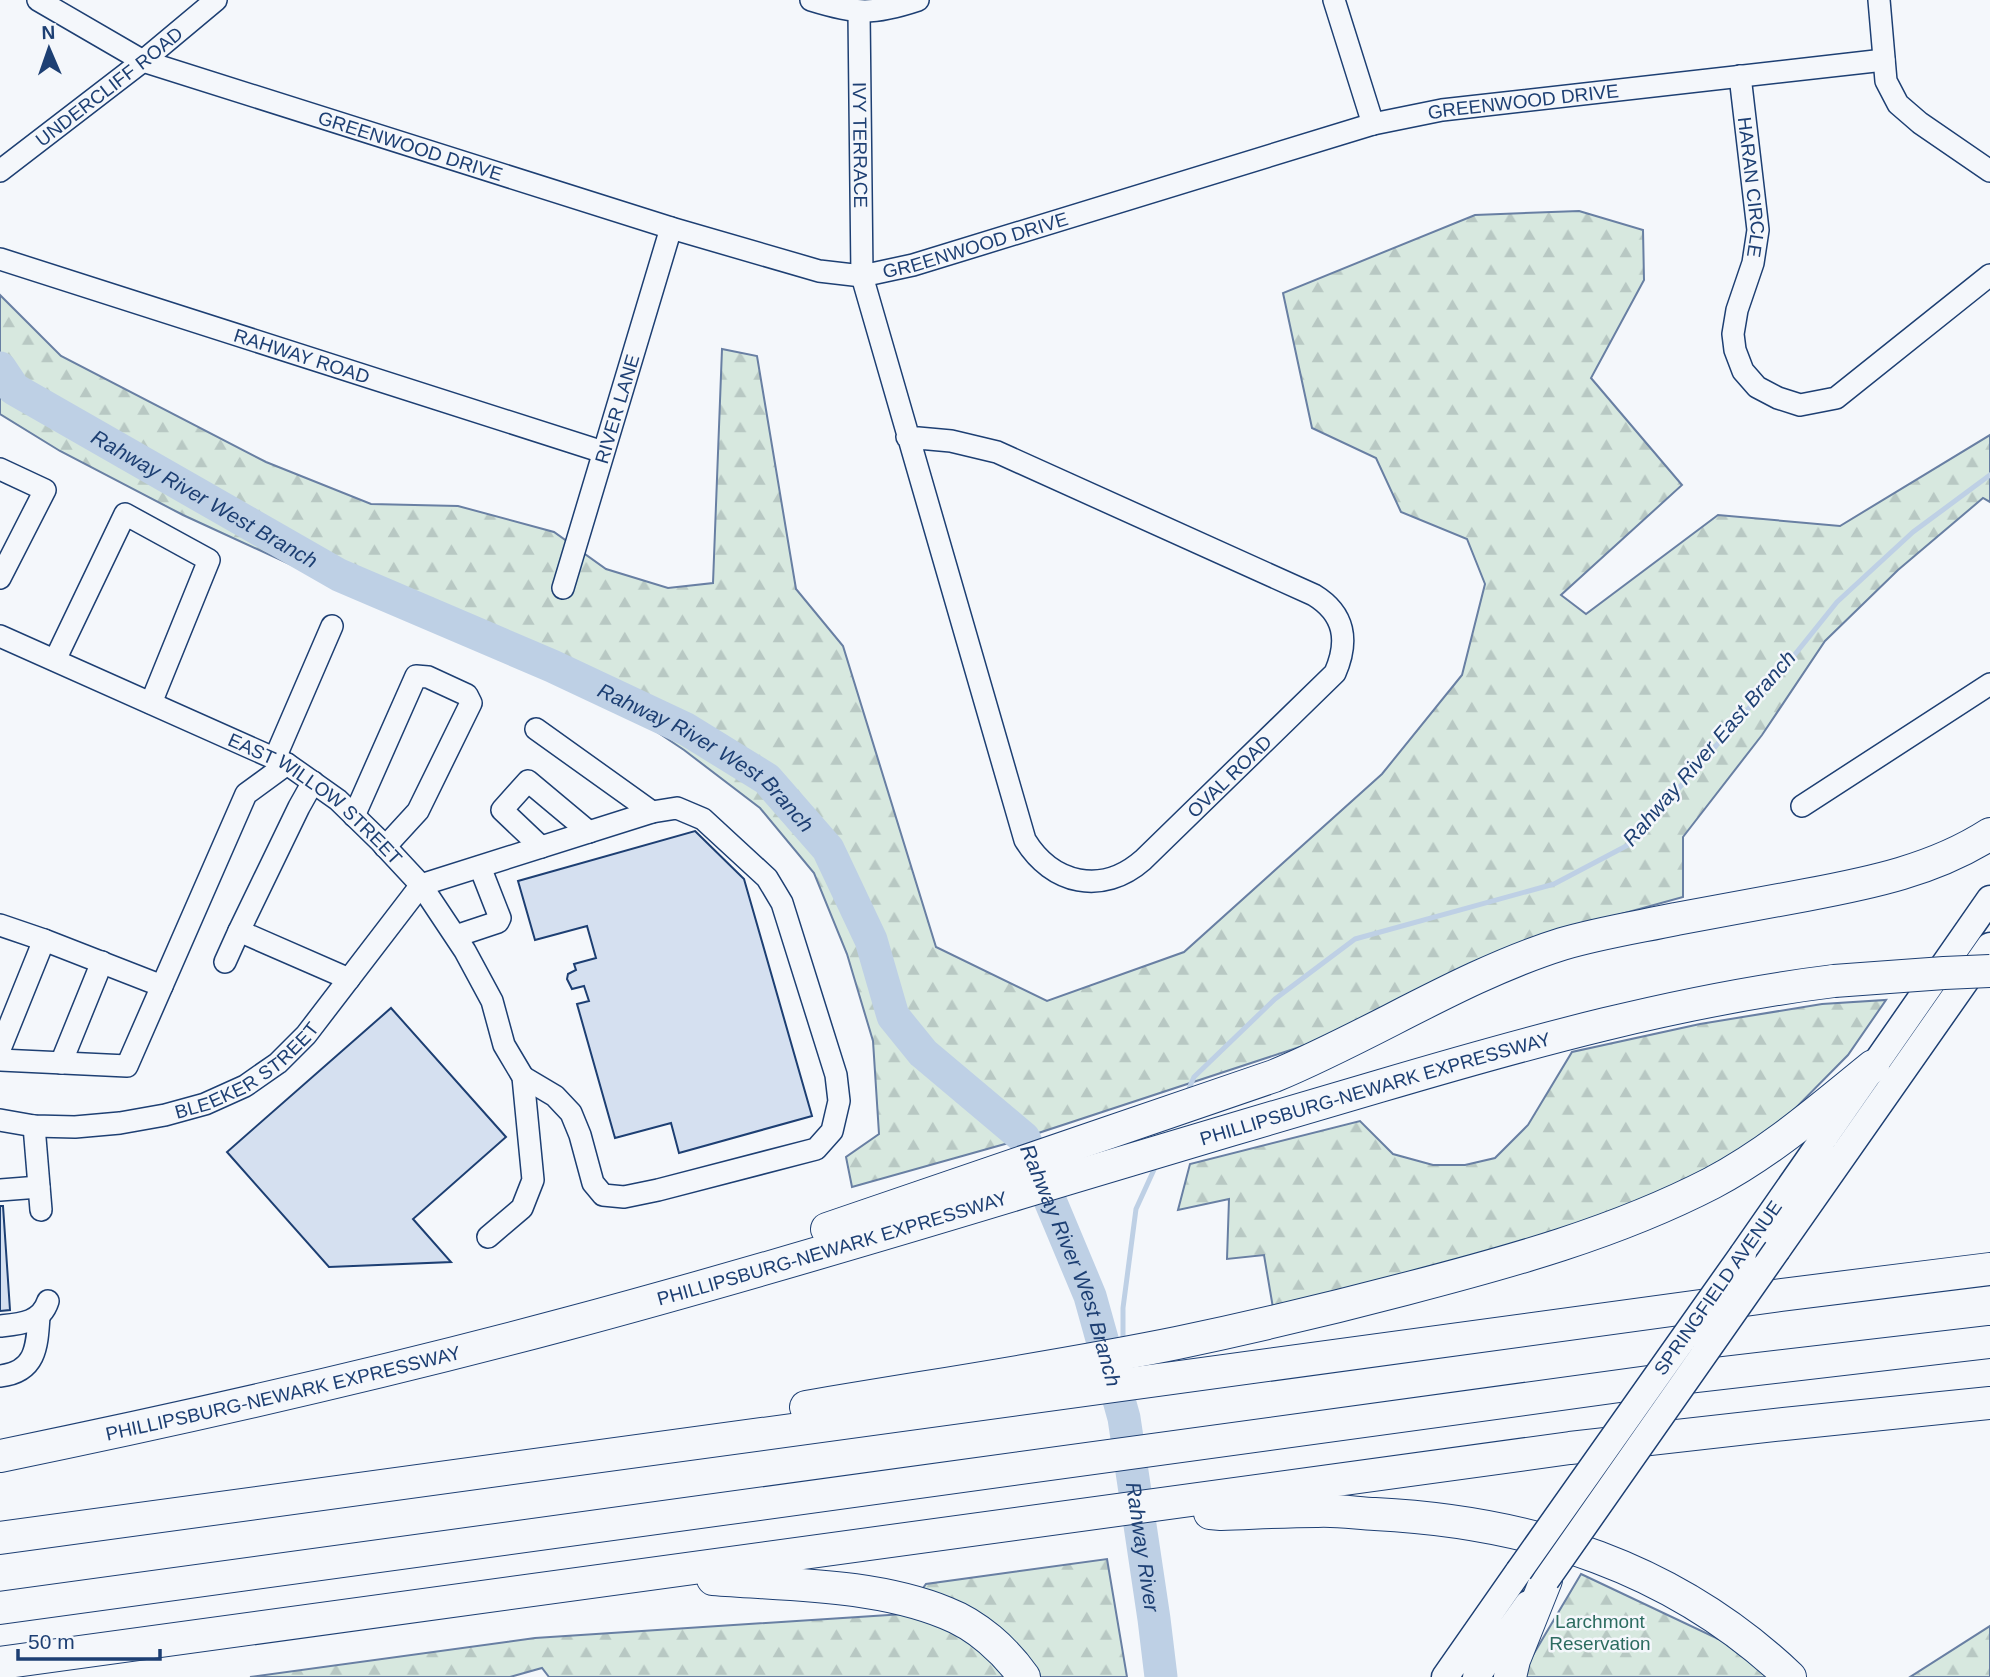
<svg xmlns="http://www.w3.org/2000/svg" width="1990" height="1677" font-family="Arial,sans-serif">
	<defs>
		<pattern id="forest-firs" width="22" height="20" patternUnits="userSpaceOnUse" patternTransform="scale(1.75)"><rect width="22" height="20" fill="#d7e8df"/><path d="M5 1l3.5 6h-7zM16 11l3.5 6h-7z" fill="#b8c8c3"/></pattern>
	</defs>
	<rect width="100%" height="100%" fill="#f4f7fb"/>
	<path fill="url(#forest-firs)" stroke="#687fa3" stroke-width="2" d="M1579 211 1643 230 1644 280 1591 378 1682 485 1561 595 1586 614 1718 515 1840 526 1990 435V502L1983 498 1898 570 1825 641 1762 735 1683 837V897L1596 921 1324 1039 1005 1144 852 1187 846 1157 879 1134 873 1041 847 954 814 873 760 808 684 750 606 698 307 572 183 515 60 451 0 414V295L61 356 266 462 371 504 458 506 554 532 606 569 668 588 713 583 722 349 757 356 796 589 843 646 936 947 1047 1001 1184 952 1382 774 1462 675 1485 584 1467 539 1401 512 1376 458 1312 428 1283 293 1475 215Z
		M1886 1000 1848 1055 1766 1138 1652 1198 1533 1240 1273 1308 1264 1255 1227 1259 1229 1199 1178 1210 1190 1164 1360 1121 1393 1154 1433 1165H1465L1495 1158 1528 1125 1572 1052 1700 1024 1822 1004Z
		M1107 1559 1127 1677H549L542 1668 510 1677H250L535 1638 904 1614 926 1584Z
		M1581 1574 1799 1677H1520Z
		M1990 1626V1677H1910Z"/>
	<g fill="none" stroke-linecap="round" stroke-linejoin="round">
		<path stroke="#bed0e5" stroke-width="5" d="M1187 1093 1194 1077 1275 999 1355 939 1554 884 1630 844 1784 668 1837 602 1913 532 1990 475
			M1123 1344V1308L1136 1209 1157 1163
			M1124 1396V1418"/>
		<path stroke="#bed0e5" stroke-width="33" id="s1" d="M0 368 14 389 339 575 552 666 686 729 767 779 828 849 871 940 893 1016 923 1053 1024 1138 1090 1296 1124 1418 1154 1619 1161 1677"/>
	</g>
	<path fill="#d5e0f0" stroke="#1d3f73" stroke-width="2" d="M695 831 744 879 812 1116 679 1153 671 1123 615 1138 577 1004 589 1001 584 986 572 989 567 979 568 974 576 970 574 964 596 958 587 926 535 940 518 881Z
		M391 1008 506 1137 413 1219 451 1262 329 1267 227 1152Z
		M0 1206H3L10 1310 0 1311Z"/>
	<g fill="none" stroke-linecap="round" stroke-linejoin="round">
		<defs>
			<g id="minor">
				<path id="s2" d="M38 0 143 61 671 228 819 271 862 276 913 265 1373 124 1442 110 1884 60"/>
				<path d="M811 0C856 14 873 15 918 0"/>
				<path d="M1334 0 1373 124"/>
				<path d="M1879 0 1886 81 1898 104 1920 123 1990 171"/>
				<path id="s3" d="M859 12 862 276 1025 840C1052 884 1102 896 1143 860L1335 673C1349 641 1345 614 1314 595L997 452 951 441 907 437"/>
				<path id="s4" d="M1740 76 1758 230 1753 263 1737 310 1733 334 1735 350 1743 371 1757 387 1778 398 1800 405 1836 398 1990 275"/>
				<path id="s5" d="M0 171 143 61 216 0"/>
				<path id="s6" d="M0 259 603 452"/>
				<path d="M0 469 45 490 0 578"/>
				<path id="s7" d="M563 588 671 228"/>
				<path id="s8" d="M0 636 287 764 338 800 381 842 421 885 465 951 492 1001 504 1045 523 1077 533 1180 522 1208 488 1237"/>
				<path d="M55 660 125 514 209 560 151 703"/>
				<path d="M275 758 332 626"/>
				<path d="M313 782 299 807 239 931 349 979"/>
				<path d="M1802 806 1990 684"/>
				<path d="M354 816 416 676 428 677 467 695 471 703 418 811 385 847"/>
				<path d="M541 847 502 810 528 781 589 832"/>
				<path d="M0 925 44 940 0 1049"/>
				<path d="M456 936 498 922 500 918 480 867"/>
				<path d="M44 940 162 986"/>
				<path d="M225 962 239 931"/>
				<path d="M0 1060 127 1066 246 794 287 764"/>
				<path d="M61 1063 102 962"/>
				<path d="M523 1077 555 1096 571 1113 580 1135 593 1183 603 1195 624 1197 658 1190 816 1149 832 1131 839 1101 836 1075 782 903 767 878 703 819 677 808 652 812"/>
				<path id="s9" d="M0 1120 34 1126 75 1127 120 1123 165 1115 205 1104 245 1086 278 1063 306 1035 421 885 652 812 536 729"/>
				<path d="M34 1126 41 1210"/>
				<path d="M0 1190 39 1187"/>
				<path d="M0 1326C20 1324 41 1323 48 1301"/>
				<path d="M0 1376C36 1372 37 1347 39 1316"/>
			</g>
			<path id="major" d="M1777 1250 1990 946
				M1743 1254 1990 899
				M1445 1677 1519 1571
				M1476 1677 1528 1604"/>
			<g id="highway">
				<path d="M827 1229 1274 1076C1371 1036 1463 975 1562 944 1599 933 1638 927 1676 919 1719 911 1762 903 1806 895 1870 883 1934 870 1990 834"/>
				<path d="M806 1407C929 1386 1054 1368 1177 1343 1253 1327 1329 1309 1405 1289 1509 1262 1615 1233 1712 1183 1771 1152 1821 1108 1873 1066"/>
				<path id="s10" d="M0 1456C190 1417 379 1374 566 1324 723 1282 878 1236 1033 1189 1149 1154 1264 1120 1380 1086 1529 1042 1680 1000 1834 981"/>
				<path d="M1210 1513 1221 1514C1253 1513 1285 1511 1317 1511 1336 1510 1356 1513 1375 1514 1532 1522 1674 1567 1790 1677"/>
				<path d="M0 1538 1781 1295 1990 1269"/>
				<path d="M713 1579C789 1585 875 1584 946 1613 977 1625 1005 1650 1024 1677"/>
				<path d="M0 1608 1663 1380 1990 1342"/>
				<path d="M0 1663 1570 1448 1784 1424 1990 1403"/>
				<path d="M1510 1677 1514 1660 1546 1580"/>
			</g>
		</defs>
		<use href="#minor" stroke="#1d3f73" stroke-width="24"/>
		<use href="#major" stroke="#1d3f73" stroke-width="29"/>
		<use href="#highway" stroke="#1d3f73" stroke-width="34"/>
		<use href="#minor" stroke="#f4f7fb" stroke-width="21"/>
		<use href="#major" stroke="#f4f7fb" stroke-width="26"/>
		<use href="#highway" stroke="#f4f7fb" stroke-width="32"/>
		<defs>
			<path id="major-bridge" d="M1519 1571 1743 1254
				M1546 1580 1777 1250"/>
			<path id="highway-bridge" d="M1834 981 1944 973 1990 971"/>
		</defs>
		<use href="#major-bridge" stroke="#1d3f73" stroke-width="29" stroke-linecap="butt"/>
		<use href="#highway-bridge" stroke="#1d3f73" stroke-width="34" stroke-linecap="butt"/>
		<use href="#major-bridge" stroke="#f4f7fb" stroke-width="26"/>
		<use href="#highway-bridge" stroke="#f4f7fb" stroke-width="32"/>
	</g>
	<g text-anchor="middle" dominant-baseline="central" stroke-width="5" stroke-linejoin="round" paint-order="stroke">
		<g font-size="19" fill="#1d3f73" stroke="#f4f7fb">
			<text stroke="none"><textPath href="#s5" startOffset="138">UNDERCLIFF ROAD</textPath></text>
			<text stroke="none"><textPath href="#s2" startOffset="1558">GREENWOOD DRIVE</textPath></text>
			<text stroke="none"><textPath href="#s3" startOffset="133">IVY TERRACE</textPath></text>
			<text stroke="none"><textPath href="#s2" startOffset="402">GREENWOOD DRIVE</textPath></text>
			<text stroke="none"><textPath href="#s4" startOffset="112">HARAN CIRCLE</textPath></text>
			<text stroke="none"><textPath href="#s2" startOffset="990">GREENWOOD DRIVE</textPath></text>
			<text stroke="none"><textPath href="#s6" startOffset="317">RAHWAY ROAD</textPath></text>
			<text stroke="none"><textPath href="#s7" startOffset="187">RIVER LANE</textPath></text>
			<text stroke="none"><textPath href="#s3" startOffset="1110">OVAL ROAD</textPath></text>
			<text stroke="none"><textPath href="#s8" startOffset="357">EAST WILLOW STREET</textPath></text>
			<text stroke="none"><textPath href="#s9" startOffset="261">BLEEKER STREET</textPath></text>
			<text stroke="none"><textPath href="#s10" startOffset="1424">PHILLIPSBURG-NEWARK EXPRESSWAY</textPath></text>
			<text stroke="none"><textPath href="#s10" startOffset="858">PHILLIPSBURG-NEWARK EXPRESSWAY</textPath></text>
			<text transform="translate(1718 1288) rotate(-55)">SPRINGFIELD AVENUE</text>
			<text stroke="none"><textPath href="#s10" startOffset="290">PHILLIPSBURG-NEWARK EXPRESSWAY</textPath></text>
		</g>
		<g font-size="19" fill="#2c6c60" stroke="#f4f7fb">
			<text x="1600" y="1621">Larchmont<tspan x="1600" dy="22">Reservation</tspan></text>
		</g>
		<g font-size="21" font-style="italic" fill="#1d3f73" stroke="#f4f7fb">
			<text stroke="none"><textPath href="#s1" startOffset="245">Rahway River West Branch</textPath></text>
			<text transform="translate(1709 748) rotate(-49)">Rahway River East Branch</text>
			<text stroke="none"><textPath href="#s1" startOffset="812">Rahway River West Branch</textPath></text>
			<text stroke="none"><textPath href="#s1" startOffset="1463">Rahway River West Branch</textPath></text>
			<text stroke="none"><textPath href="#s1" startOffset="1755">Rahway River</textPath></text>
		</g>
	</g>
	<g transform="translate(49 49) rotate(358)" stroke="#f4f7fb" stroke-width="5" paint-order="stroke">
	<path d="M0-5L12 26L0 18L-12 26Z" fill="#1d3f73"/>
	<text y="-10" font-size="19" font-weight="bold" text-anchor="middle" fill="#1d3f73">N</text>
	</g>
	<path d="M18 1649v10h142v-10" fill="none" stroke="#1d3f73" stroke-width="3.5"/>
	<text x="28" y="1649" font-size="21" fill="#1d3f73" stroke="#f4f7fb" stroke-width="5" paint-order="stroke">50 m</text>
</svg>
